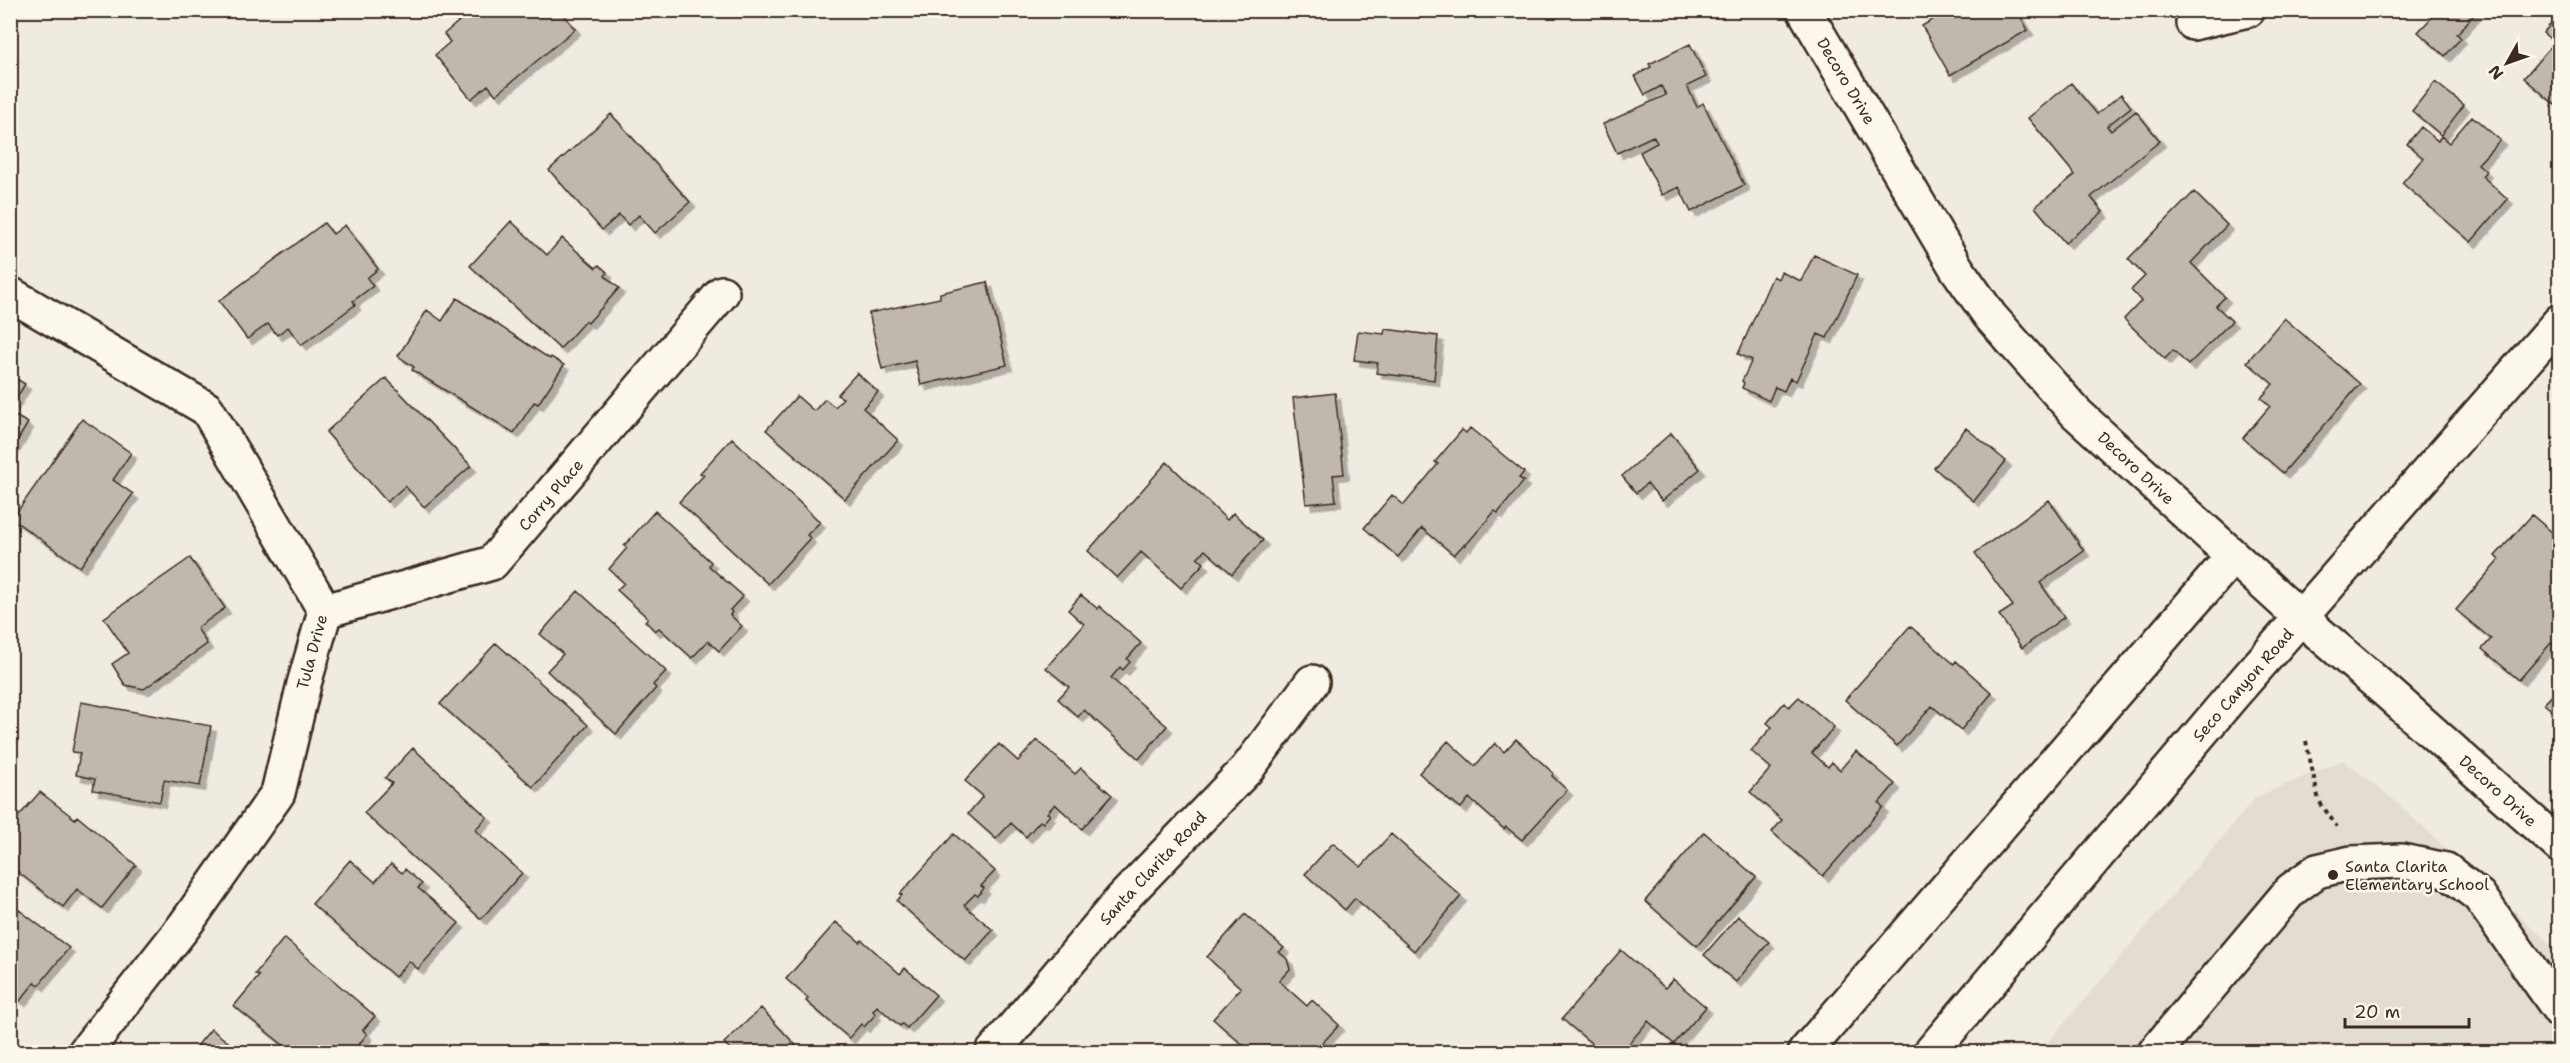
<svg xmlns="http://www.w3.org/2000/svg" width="2570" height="1063" font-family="'Shantell Sans',sans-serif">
	<defs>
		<filter id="shadow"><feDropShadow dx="5.5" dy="5.5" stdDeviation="0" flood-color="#0004"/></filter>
	</defs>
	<rect width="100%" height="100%" fill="#f0ebe0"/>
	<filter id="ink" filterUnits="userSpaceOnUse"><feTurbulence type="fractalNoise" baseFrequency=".0167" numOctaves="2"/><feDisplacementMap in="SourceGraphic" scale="12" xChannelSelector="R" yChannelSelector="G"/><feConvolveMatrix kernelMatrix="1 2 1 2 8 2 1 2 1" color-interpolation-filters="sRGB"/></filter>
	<g filter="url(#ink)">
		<path fill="#e2dcd1" d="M2343 760 2390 797 2559 952V1052H2040L2256 797Z"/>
		<path fill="#c0b8ad" stroke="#3b2a1e" stroke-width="1.5" filter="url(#shadow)" d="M472 10H560L575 29 496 95 488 85 471 99 435 55 450 42 444 34Z
			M1949 10H2017L2028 30 1950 75 1922 26Z
			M2439 10H2478L2457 34 2461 38 2445 56 2418 32Z
			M2557 10H2560V109L2524 78 2554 42 2543 33 2556 18 2553 15Z
			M1690 44 1706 77 1687 86 1697 107 1703 103 1744 185 1691 212 1679 187 1662 195 1640 152 1657 143 1653 136 1617 153 1603 124 1666 95 1661 86 1645 95 1635 76 1651 67 1649 64Z
			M2435 82 2464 105 2441 135 2412 111Z
			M2071 83 2097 114 2121 94 2131 107 2107 126 2111 131 2136 111 2160 141 2091 197 2103 212 2065 243 2035 207 2075 175 2028 118Z
			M611 114 690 202 655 233 639 215 628 225 619 215 602 230 549 170Z
			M2472 116 2500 140 2478 164 2486 171 2482 176 2508 199 2471 242 2402 183 2423 158 2407 144 2421 127 2438 141 2441 136 2449 143Z
			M2194 192 2227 225 2191 263 2225 297 2216 306 2232 321 2188 365 2173 350 2165 359 2124 319 2141 301 2131 290 2145 276 2128 259Z
			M511 221 547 255 562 238 596 268 599 265 607 272 605 276 619 288 588 323 585 321 560 349 470 266Z
			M324 223 333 234 345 225 378 269 367 278 373 286 353 301 355 305 301 345 288 327 277 335 268 324 247 339 219 301Z
			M1814 255 1857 275 1827 338 1818 334 1796 381 1790 378 1784 391 1775 387 1769 401 1742 388 1744 383 1742 381 1752 360 1738 354 1773 276 1778 279 1781 272 1801 281Z
			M987 282 1007 365 921 385 915 361 882 369 869 313 940 298V293Z
			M457 298 550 359 551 357 564 365 538 404 534 402 514 433 412 370 414 367 398 356 427 310 442 321Z
			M2284 318 2360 384 2283 473 2243 438 2270 406 2261 398 2273 384 2247 362Z
			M1385 329 1438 336 1434 380 1376 373 1378 363 1354 360 1358 331 1384 334Z
			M857 373 878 392 863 408 898 440 845 499 766 430 797 396 814 411 825 399 835 407 843 398 837 395Z
			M10 375 25 384 10 409Z
			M386 378 471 466 424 507 405 486 387 502 326 432Z
			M1335 393 1344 474 1333 475 1336 501 1306 504 1293 398Z
			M10 413 28 423 10 453Z
			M82 419 131 453 113 480 133 494 80 567 12 519Z
			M1470 428 1524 472 1519 478 1524 481 1498 513 1495 511 1465 546 1464 544 1454 555 1422 528 1398 557 1364 528 1392 495 1404 505 1438 464 1435 462 1462 430 1466 433Z
			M1966 428 2006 461 1974 501 1934 468Z
			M1671 433 1700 469 1662 501 1647 483 1636 493 1622 476Z
			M732 438 820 522 807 535 810 538 768 584 679 502 704 475 700 473Z
			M1167 462 1227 520 1233 513 1263 540 1232 574 1205 550 1197 558 1204 563 1181 588 1141 552 1117 578 1088 551Z
			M2049 500 2084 551 2040 583 2064 617 2022 648 1999 615 2013 606 1975 553Z
			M655 511 711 562 709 566 743 596 730 610 732 612 730 615 742 626 719 651 708 641 692 658 659 628 655 631 645 621 648 618 617 590 624 583 609 569 627 548 624 546Z
			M2532 515 2560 539V639L2554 645 2551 643 2519 680 2482 649 2491 639 2456 610 2499 560 2495 556Z
			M190 558 225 608 197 628 207 644 144 689 125 685 112 664 128 653 104 618Z
			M578 591 666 671 653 685 656 688 616 734 547 671 563 654 540 634Z
			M1081 595 1098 609 1099 606 1141 643 1127 659 1130 662 1123 670 1120 667 1111 678 1167 726 1139 759 1084 710 1078 717 1058 699 1069 687 1046 668 1084 624 1068 610Z
			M1910 626 1954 664 1956 661 1992 693 1961 730 1932 706 1897 746 1845 700Z
			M496 643 588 725 533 787 440 704Z
			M2560 687V717L2544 704Z
			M1799 697 1834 727 1812 753 1828 767 1832 762 1840 770 1856 751 1895 784 1879 803 1883 807 1823 876 1772 832 1782 820 1750 792 1771 768 1751 751 1772 727 1767 723 1784 703 1789 707Z
			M81 702 211 726 200 786 164 780 160 802 93 790 95 779 76 775 80 753 72 752Z
			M1516 739 1553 773 1552 776 1567 790 1522 840 1506 827 1504 829 1469 798 1461 808 1452 801 1451 802 1419 773 1448 741 1475 766 1495 743 1504 752Z
			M1037 740 1075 774 1081 768 1112 795 1082 829 1055 804 1047 813 1050 815 1043 823 1040 821 1026 837 1011 823 996 839 968 814 983 796 965 781 999 744 1018 761Z
			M413 748 487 817 475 830 522 873 481 919 364 813 392 783 385 778Z
			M40 792 75 819 77 816 136 865 102 908 77 889 63 907 10 866V826Z
			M1704 832 1756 877 1697 946 1645 901Z
			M954 834 995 871 981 886 984 888 978 896 975 894 964 905 993 930 965 961 897 901 902 895 900 894Z
			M1391 834 1461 896 1414 951 1355 898 1345 910 1305 874 1333 843 1361 867Z
			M350 860 375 882 391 864 402 873 405 869 422 884 418 888 459 923 418 969 409 961 395 977 312 904Z
			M10 903 69 948 39 985 35 982 20 1001 10 993Z
			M1245 914 1284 948 1279 952 1287 959 1290 969 1279 981 1307 1006 1312 1000 1339 1025 1314 1052H1251L1213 1019 1241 988 1207 957Z
			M1738 916 1769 942 1736 982 1704 955Z
			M836 922 860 942 862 940 900 974 905 968 936 995 907 1028 902 1024 900 1026 877 1006 873 1011 876 1014 864 1027 861 1024 849 1038 806 1001 808 998 786 979Z
			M284 938 375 1016 363 1030 367 1034 353 1052H292L234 1006 259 976 255 974Z
			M1621 950 1665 988 1673 979 1706 1007 1674 1044 1648 1021 1622 1052H1602L1562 1019Z
			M761 1008 802 1052H733L724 1043Z
			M211 1029 241 1052H192Z"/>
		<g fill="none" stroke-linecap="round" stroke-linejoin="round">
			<defs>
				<path id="minor" d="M1804 10 1957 269 1990 316 2076 413 2300 617
					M2193 23 2248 10
					M10 294 207 409 325 611 304 684 278 793 185 925 85 1052
					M325 611 492 563 722 293
					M993 1052 1121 900 1247 769 1312 682
					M1805 1052 2233 556
					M2155 1052 2291 890 2317 871 2351 863 2401 861 2446 870 2479 896 2560 1011"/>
				<path id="major" d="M2300 617 2386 691 2560 846
					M1931 1052 2232 696 2560 321"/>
			</defs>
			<use href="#minor" stroke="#3b2a1e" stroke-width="38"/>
			<use href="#major" stroke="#3b2a1e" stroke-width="38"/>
			<path stroke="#3b2a1e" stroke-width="4" stroke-dasharray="4.5 4.5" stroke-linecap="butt" d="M2306 741 2319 801 2337 827"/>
			<use href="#minor" stroke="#fbf7ec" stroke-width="33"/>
			<use href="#major" stroke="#fbf7ec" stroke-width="33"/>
		</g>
	</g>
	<circle fill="#3b2a1e" stroke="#fbf7ec" stroke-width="2" cx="2333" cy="875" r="6"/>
	<g text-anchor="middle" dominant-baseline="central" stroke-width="5" stroke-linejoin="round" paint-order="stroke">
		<g font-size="16" fill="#3b2a1e" stroke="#fbf7ec">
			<text transform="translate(1846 81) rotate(59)">Decoro Drive</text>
			<text transform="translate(2136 468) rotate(43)">Decoro Drive</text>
			<text transform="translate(551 495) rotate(-49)">Corry Place</text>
			<text transform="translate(312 652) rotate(-75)">Tula Drive</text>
			<text transform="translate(2243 685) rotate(-49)">Seco Canyon Road</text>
			<text transform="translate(2498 791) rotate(42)">Decoro Drive</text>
			<text transform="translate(1153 868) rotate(-47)">Santa Clarita Road</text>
		</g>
		<g font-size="16" fill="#3b2a1e" stroke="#fbf7ec" text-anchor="start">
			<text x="2345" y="866">Santa Clarita<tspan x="2345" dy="18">Elementary School</tspan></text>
		</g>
	</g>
	<rect width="2570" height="1063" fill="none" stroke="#fbf7ec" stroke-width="36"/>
	<rect x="18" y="18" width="2534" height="1027" fill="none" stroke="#3b2a1e" stroke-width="2" filter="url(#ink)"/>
	<g transform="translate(2507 63) rotate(230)" stroke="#fbf7ec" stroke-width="4.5" paint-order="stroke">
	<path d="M0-4.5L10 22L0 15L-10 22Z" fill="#3b2a1e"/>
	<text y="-9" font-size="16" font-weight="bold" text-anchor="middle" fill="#3b2a1e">N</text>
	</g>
	<path d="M2345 1018v9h124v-9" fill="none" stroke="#3b2a1e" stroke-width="3"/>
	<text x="2354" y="1018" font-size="18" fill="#3b2a1e" stroke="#fbf7ec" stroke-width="4.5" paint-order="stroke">20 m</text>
</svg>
